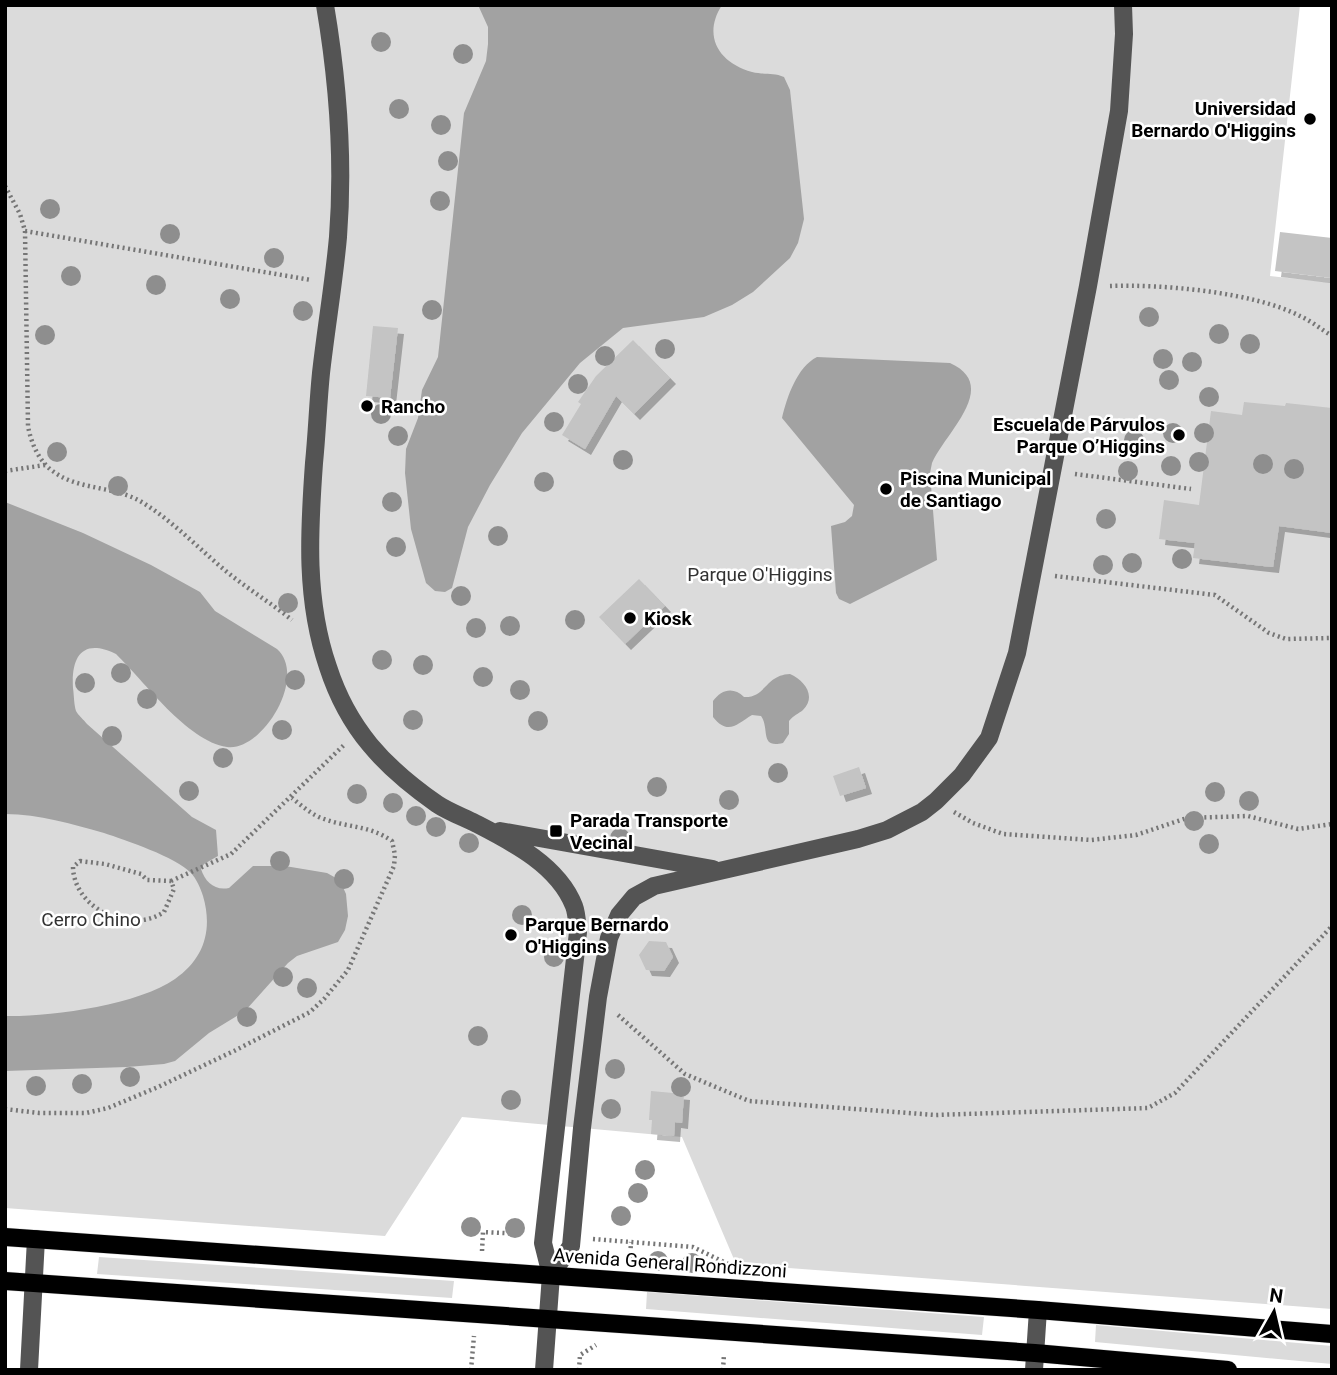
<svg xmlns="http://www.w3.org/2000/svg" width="1337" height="1375" font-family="Roboto,sans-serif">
	<defs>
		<filter id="shadow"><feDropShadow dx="6" dy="6" stdDeviation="0" flood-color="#0004"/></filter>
	</defs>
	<rect width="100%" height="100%" fill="#fff"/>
	<path fill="#dbdbdb" d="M5 5H1300L1270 276 1332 283V1309L736 1264 682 1137 462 1117 385 1236 5 1208Z
		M99 1257 454 1281 452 1298 97 1274Z
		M647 1292 984 1317 982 1335 646 1309Z
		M1096 1325 1332 1346V1364L1095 1342Z"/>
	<path fill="#a2a2a2" d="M478 5H722C702 36 719 63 752 72 764 75 773 72 784 77L790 90 804 219 798 243 790 258 753 292 732 305 704 317 623 328 580 363 522 433 490 485 468 527 452 588 445 592 435 591 426 583 411 529 405 473 406 449 418 418 422 390 438 357 464 113 486 61 488 44V27Z
		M817 357 950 363C1001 386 945 433 932 463L930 473 937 560 850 604 839 599 836 593 831 526 845 522 852 516 854 505 782 418C787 397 797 367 817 357Z
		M5 502 83 533 151 565 200 592 215 611 277 649C308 677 262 752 227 747 187 741 144 681 116 654 83 638 71 656 73 688 74 695 74 705 76 711 78 715 84 720 87 724L192 817 216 830 218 856 204 864 201 869C205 882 215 891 229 888L253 866H285L327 873 336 878 342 885 346 894 348 916 345 930 338 942 297 956 288 963 245 1011 209 1033 175 1061 164 1064 127 1067 5 1071V1016C50 1017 138 1005 175 979 204 959 213 930 203 896 201 889 196 878 191 873 176 857 125 840 104 833 71 824 40 814 5 814Z
		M790 674C804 680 817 696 803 710 798 714 794 715 789 721V734L783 743C759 749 770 728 761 716L752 715C737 724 728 736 713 717V701C721 690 733 686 744 697 766 698 765 675 790 674Z"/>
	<path fill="#c4c4c4" filter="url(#shadow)" d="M1280 232 1332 238V278L1275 271Z
		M373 326 398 328 390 398 366 396Z
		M633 340 670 378 634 414 616 396 585 449 562 435 581 404 578 402 596 376Z
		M1244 402 1285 406 1286 403 1332 408V533L1279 526 1273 567 1193 558 1195 543 1159 539 1164 500 1199 505 1211 411 1242 415Z
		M639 579 665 606 625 644 599 617Z
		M859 767 866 788 840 796 833 776Z
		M649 941 666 942 673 957 664 971 646 970 639 955Z
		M651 1091 684 1094 682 1123 675 1122 674 1136 651 1134 652 1120H649Z"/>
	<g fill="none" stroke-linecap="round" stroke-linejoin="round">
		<defs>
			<path id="major" d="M5 1237 1038 1310 1332 1334
				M5 1281 1035 1353 1228 1370"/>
		</defs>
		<use href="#major" stroke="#dbdbdb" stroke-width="19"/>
		<path stroke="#767676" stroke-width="4.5" stroke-dasharray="2 3.5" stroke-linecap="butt" d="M5 186 20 214 25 231 28 426C31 443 39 462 54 472 79 490 113 486 140 501 172 520 198 548 227 572 248 589 271 603 292 620
			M25 231 311 280
			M1110 286C1161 284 1254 292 1300 316 1311 321 1321 329 1332 336
			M5 471 45 465
			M1075 474 1191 489
			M1055 576 1215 595 1269 633 1286 639 1332 638
			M954 812 973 823 1003 834 1091 840 1136 835 1187 818 1248 816 1298 829 1332 824
			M80 861 105 864 141 874 147 880 171 881 174 889 164 912C130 935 74 909 73 867Z
			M171 881 231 854 345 744
			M618 1015 685 1074 749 1101 935 1115 1148 1108 1175 1093 1332 926
			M5 1109 39 1113H86L108 1108 158 1087 234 1051 310 1012 324 999 348 970 394 866 395 855 392 841C369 825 349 828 324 819 312 815 302 806 292 798
			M593 1239 693 1247 728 1264
			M482 1251 483 1232 522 1234
			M630 1259 631 1242
			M471 1370 474 1336
			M579 1370 580 1355 596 1345
			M723 1370 724 1354"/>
		<path stroke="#545454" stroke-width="18" d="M325 5C338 82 344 159 338 237 334 282 326 328 321 373 318 403 317 433 314 463 309 532 305 600 328 667 348 729 384 767 437 804 449 812 463 817 475 823 512 842 558 865 574 906 577 914 577 924 578 932L543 1243 551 1275 544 1370
			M500 831 713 869
			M551 1275 571 1246 582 1128 598 997 609 938 619 915 634 897 654 886 858 839 887 830 922 812 936 801 962 775 989 738 1017 653 1088 286 1119 111 1124 34 1123 5
			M29 1370 36 1239
			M1034 1370 1038 1310"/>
		<use href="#major" stroke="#000" stroke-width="18"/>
	</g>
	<g fill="#8e8e8e">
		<circle cx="381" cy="42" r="10"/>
		<circle cx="463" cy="54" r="10"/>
		<circle cx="399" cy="109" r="10"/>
		<circle cx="441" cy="125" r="10"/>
		<circle cx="448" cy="161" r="10"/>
		<circle cx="440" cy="201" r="10"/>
		<circle cx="50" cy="209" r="10"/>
		<circle cx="170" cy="234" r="10"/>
		<circle cx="274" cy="258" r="10"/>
		<circle cx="71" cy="276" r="10"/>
		<circle cx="156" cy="285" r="10"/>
		<circle cx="230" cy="299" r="10"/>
		<circle cx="432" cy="310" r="10"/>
		<circle cx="303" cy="311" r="10"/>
		<circle cx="1149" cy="317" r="10"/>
		<circle cx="1219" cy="334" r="10"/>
		<circle cx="45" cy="335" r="10"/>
		<circle cx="1250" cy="344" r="10"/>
		<circle cx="665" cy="349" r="10"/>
		<circle cx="605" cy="356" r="10"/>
		<circle cx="1163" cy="359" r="10"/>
		<circle cx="1192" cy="362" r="10"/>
		<circle cx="1169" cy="380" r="10"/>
		<circle cx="578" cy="384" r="10"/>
		<circle cx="1209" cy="397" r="10"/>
		<circle cx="381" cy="414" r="10"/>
		<circle cx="554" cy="422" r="10"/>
		<circle cx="1173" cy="433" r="10"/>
		<circle cx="1204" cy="433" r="10"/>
		<circle cx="398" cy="436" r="10"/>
		<circle cx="1134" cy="440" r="10"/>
		<circle cx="57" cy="452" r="10"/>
		<circle cx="623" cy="460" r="10"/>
		<circle cx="1199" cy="462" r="10"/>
		<circle cx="1263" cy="464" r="10"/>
		<circle cx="1171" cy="466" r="10"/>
		<circle cx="1294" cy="469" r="10"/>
		<circle cx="1128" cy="471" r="10"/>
		<circle cx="544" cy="482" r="10"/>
		<circle cx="118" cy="486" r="10"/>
		<circle cx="392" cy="502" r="10"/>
		<circle cx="1106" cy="519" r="10"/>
		<circle cx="498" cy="536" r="10"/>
		<circle cx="396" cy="547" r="10"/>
		<circle cx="1182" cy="559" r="10"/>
		<circle cx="1132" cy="563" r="10"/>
		<circle cx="1103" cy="565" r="10"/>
		<circle cx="461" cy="596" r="10"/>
		<circle cx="288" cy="603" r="10"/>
		<circle cx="575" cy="620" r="10"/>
		<circle cx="510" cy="626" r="10"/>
		<circle cx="476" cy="628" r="10"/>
		<circle cx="382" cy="660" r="10"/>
		<circle cx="423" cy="665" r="10"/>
		<circle cx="121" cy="673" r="10"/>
		<circle cx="483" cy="677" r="10"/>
		<circle cx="295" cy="680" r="10"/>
		<circle cx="85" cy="683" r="10"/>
		<circle cx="520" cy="690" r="10"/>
		<circle cx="147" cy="699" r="10"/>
		<circle cx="413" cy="720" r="10"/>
		<circle cx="538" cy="721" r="10"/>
		<circle cx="282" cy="730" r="10"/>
		<circle cx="112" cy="736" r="10"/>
		<circle cx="223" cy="758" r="10"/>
		<circle cx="778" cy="773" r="10"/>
		<circle cx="657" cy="787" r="10"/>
		<circle cx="189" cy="791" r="10"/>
		<circle cx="1215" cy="792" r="10"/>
		<circle cx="357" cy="794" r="10"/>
		<circle cx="729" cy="800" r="10"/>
		<circle cx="1249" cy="801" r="10"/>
		<circle cx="393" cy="803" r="10"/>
		<circle cx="416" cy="816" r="10"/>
		<circle cx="1194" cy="821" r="10"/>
		<circle cx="436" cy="827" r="10"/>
		<circle cx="620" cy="838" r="10"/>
		<circle cx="469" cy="843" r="10"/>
		<circle cx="1209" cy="844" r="10"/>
		<circle cx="280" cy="861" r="10"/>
		<circle cx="344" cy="879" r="10"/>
		<circle cx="522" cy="915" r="10"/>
		<circle cx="554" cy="957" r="10"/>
		<circle cx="283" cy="977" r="10"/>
		<circle cx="307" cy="988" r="10"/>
		<circle cx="247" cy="1017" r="10"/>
		<circle cx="478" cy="1036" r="10"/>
		<circle cx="615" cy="1069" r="10"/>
		<circle cx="130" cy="1077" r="10"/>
		<circle cx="82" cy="1084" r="10"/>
		<circle cx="36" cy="1086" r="10"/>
		<circle cx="681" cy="1087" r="10"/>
		<circle cx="511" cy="1100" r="10"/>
		<circle cx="611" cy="1109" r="10"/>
		<circle cx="645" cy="1170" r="10"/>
		<circle cx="638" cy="1193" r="10"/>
		<circle cx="621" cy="1216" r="10"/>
		<circle cx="471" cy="1227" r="10"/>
		<circle cx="515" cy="1228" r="10"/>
		<circle cx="658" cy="1261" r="10"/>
		<circle cx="692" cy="1263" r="10"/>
	</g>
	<g fill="#000" stroke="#fff" stroke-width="2.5">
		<circle cx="1310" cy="119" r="7"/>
		<circle cx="367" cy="406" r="7"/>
		<circle cx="1179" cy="435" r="7"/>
		<circle cx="886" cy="489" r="7"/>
		<circle cx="630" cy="618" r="7"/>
		<rect x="549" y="824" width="14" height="14" rx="3.5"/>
		<circle cx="511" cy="935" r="7"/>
	</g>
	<g text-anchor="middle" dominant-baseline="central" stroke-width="5" stroke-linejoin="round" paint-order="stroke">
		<g font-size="19" font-weight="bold" fill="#000" stroke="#fff" text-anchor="start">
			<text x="1296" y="108" text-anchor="end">Universidad<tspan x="1296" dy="22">Bernardo O'Higgins</tspan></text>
			<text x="381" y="406">Rancho</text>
			<text x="1165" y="424" text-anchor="end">Escuela de Párvulos<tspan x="1165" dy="22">Parque O’Higgins</tspan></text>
			<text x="900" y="478">Piscina Municipal<tspan x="900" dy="22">de Santiago</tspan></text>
			<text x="644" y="618">Kiosk</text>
			<text x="570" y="820">Parada Transporte<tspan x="570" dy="22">Vecinal</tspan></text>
			<text x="525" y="924">Parque Bernardo<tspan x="525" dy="22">O'Higgins</tspan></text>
		</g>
		<g font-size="19" fill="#323232" stroke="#fff">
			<text x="760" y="574">Parque O'Higgins</text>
			<text x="91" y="919">Cerro Chino</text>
		</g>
		<g font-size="19" fill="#000" stroke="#fff">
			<text transform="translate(670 1263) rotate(4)">Avenida General Rondizzoni</text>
		</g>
	</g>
	<rect width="1337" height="1375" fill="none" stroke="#000000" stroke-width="14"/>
	<g transform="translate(1274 1312) rotate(8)" stroke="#ffffff" stroke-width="5" paint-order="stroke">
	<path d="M0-5L12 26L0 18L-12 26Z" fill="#000000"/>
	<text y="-10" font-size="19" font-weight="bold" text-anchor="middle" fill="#000000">N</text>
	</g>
</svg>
